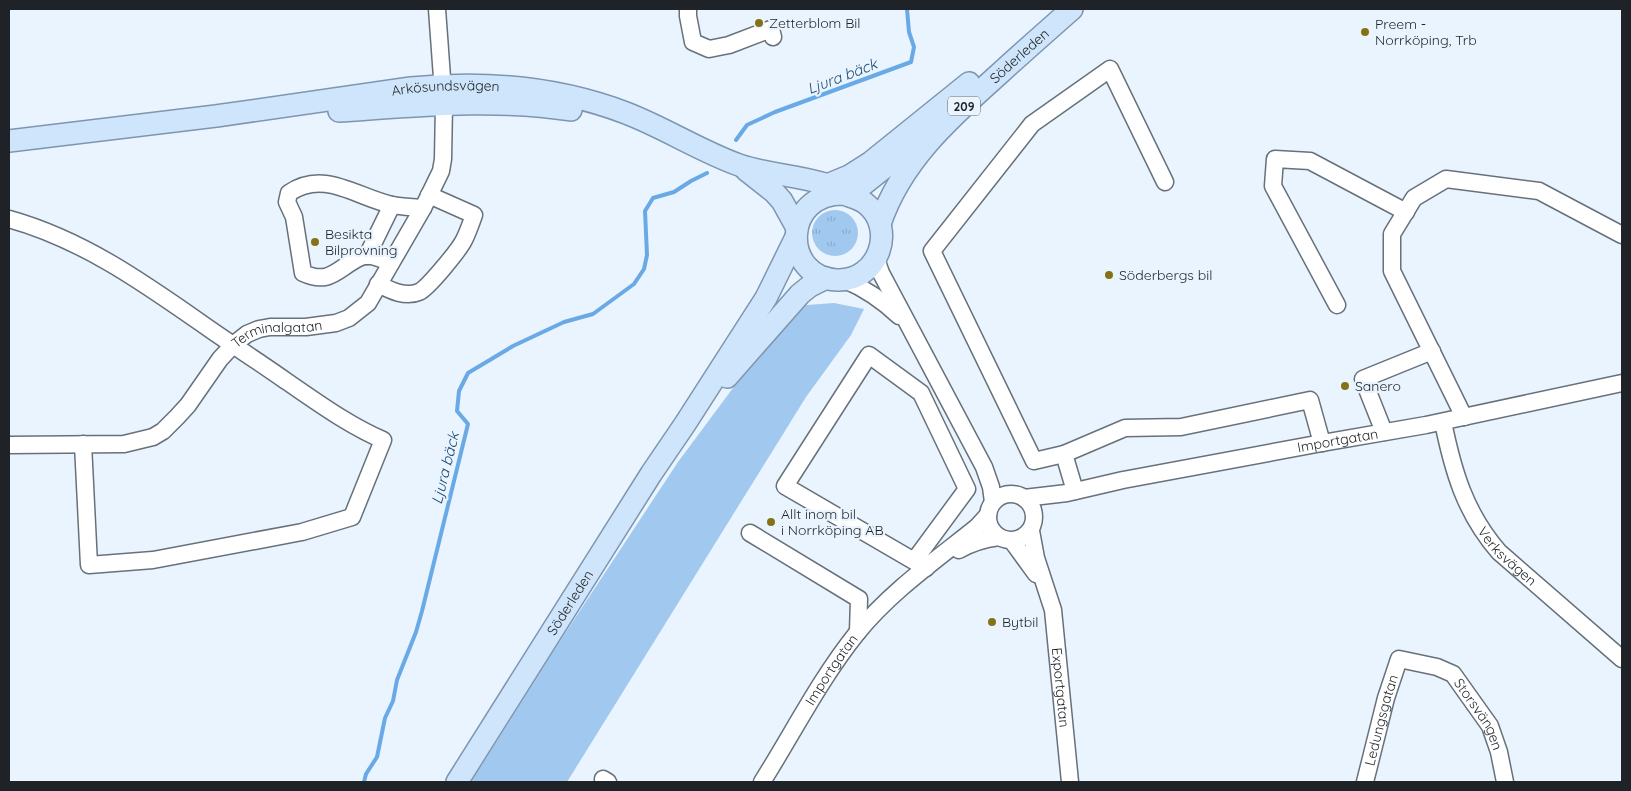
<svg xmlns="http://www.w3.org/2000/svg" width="1631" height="791" font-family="Quicksand,sans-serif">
	<defs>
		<pattern id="park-tufts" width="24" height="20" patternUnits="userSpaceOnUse" patternTransform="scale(1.25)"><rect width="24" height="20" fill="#a1c8ee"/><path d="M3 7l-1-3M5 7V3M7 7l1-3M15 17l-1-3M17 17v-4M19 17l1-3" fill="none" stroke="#8aaccc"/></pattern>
	</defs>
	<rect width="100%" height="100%" fill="#e9f4ff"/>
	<path fill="#a1c8ee" d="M834 303 864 309 851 335 806 397 567 782H471L556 647 678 462 794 306Z"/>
	<path fill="url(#park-tufts)" d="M812 233a23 23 0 1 1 46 0a23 23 0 1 1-46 0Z"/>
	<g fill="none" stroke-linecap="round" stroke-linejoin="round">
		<path stroke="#69aae6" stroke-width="4" d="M736 140 747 125 775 112 911 62 914 47 909 32 907 9
			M364 782 366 774 377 757 385 718 393 701 397 680 416 632 422 611 468 424 457 411 459 391 468 373 513 346 564 322 593 314 634 284 644 269 647 255 645 211 653 198 674 192 691 181 707 173"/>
		<defs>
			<g id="minor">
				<path d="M688 9V16L693 42 709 49 729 45 771 29 773 37"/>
				<path d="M9 219C81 239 141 281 201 323 229 343 258 361 286 381 317 402 348 425 383 440L352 517 302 532 153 560 89 565 83 444"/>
				<path d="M367 256 392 205"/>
				<path d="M876 259 881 273 984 467 991 487 993 502"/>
				<path d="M391 263C382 259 370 253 361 257 338 267 331 286 303 273L294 217 287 202 289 193C324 169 356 197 392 205 402 207 413 207 423 208"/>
				<path d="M845 280C866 289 882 300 899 316"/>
				<path d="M378 284C390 290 405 298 419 292 428 288 459 250 464 240 468 232 471 223 474 215L429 195"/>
				<path d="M1337 305 1273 186 1275 159 1310 161 1406 212"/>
				<path d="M1464 417 1392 271V234L1414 198 1446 179 1539 191 1622 235"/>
				<path id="s1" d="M1443 422C1453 471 1465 513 1499 552L1622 659"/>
				<path d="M1384 432 1363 379 1432 351"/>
				<path id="s2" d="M9 445 124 444 153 437 163 431 177 417 188 405 220 359 233 345 247 334 259 329 270 327H306L336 323 349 318 368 303 423 208 441 171 443 159 444 105 437 9"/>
				<path d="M1064 454 1125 428 1181 427 1310 400 1322 443"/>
				<path d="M1075 491 1064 454 1034 461 932 251 1032 124 1110 69 1165 182"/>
				<circle cx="1011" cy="517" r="23"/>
				<path id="s3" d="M1024 498 1067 493 1123 480 1322 443 1426 425 1622 383"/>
				<path id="s4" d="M1031 531 1036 558 1053 610 1070 782"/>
				<path d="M750 533 859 599 858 632"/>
				<path d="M1012 541 1036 574"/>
				<path d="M959 550C972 542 984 539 999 537"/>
				<path d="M914 561 967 489 921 393 869 355 785 486 926 568"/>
				<path d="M603 779 608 782"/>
				<path id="s5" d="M762 782C793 733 820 679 857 633 890 592 936 560 977 527L988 515"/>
				<path id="s6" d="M1365 782 1386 698 1399 659 1437 667 1453 674 1490 726 1499 752 1505 782"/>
			</g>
			<g id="major">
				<path d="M339 111C416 106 494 98 571 110"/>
				<path id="s7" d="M9 141 216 116 411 88C483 81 558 87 626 113 665 128 700 151 739 165 768 175 799 175 828 185 834 187 838 191 844 194 851 197 858 198 865 203 898 228 878 282 837 280 782 278 781 192 845 194"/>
				<path d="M746 170 774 192 782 201 797 228"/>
				<path d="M827 185 849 176 871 162 969 83"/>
				<path d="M850 195 894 160 920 132"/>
				<path id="s8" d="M880 224C901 161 950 118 998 75 1022 53 1047 31 1072 9"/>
				<path d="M727 377 800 294 810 286 826 278"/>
				<path id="s9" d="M457 782 651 474 685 424 766 298 796 237"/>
			</g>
		</defs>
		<use href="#minor" stroke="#67717a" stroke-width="19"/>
		<use href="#major" stroke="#7d96b0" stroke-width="24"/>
		<use href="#minor" stroke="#fff" stroke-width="16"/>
		<use href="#major" stroke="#cfe5fb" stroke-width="21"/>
	</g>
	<g fill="#847214" stroke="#e9f4ff" stroke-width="2">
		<circle cx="759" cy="23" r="5"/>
		<circle cx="1365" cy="32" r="5"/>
		<circle cx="315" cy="242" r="5"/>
		<circle cx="1109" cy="275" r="5"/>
		<circle cx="1345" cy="386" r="5"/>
		<circle cx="771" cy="522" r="5"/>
		<circle cx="992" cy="622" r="5"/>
	</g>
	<g text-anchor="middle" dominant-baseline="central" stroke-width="4.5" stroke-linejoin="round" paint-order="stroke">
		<rect fill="#e9f4ff" stroke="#5c6268" stroke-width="1" x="948" y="96.5" width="32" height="19" rx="4"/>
		<g font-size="12" font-weight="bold" fill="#1f2327">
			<text x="964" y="106">209</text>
		</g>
		<g font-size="14" fill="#1f2327" stroke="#e9f4ff" text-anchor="start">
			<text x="769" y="23">Zetterblom Bil</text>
			<text x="1375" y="24">Preem -<tspan x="1375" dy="16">Norrköping, Trb</tspan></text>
			<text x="325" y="234">Besikta<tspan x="325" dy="16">Bilprovning</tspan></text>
			<text x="1119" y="275">Söderbergs bil</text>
			<text x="1355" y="386">Sanero</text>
			<text x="781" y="514">Allt inom bil<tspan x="781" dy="16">i Norrköping AB</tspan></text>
			<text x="1002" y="622">Bytbil</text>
		</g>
		<g font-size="14" fill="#1f2327" stroke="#e9f4ff">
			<text stroke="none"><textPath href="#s8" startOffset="221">Söderleden</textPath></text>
			<text stroke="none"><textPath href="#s7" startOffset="440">Arkösundsvägen</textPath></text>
			<text stroke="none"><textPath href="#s2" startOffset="315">Terminalgatan</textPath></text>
			<text stroke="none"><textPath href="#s3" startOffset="319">Importgatan</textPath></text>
			<text stroke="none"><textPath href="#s1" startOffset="152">Verksvägen</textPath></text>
			<text stroke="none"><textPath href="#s9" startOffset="212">Söderleden</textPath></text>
			<text stroke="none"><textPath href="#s5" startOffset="132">Importgatan</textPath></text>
			<text stroke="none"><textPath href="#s4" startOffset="160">Exportgatan</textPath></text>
			<text stroke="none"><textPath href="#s6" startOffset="232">Storsvängen</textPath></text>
			<text stroke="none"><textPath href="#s6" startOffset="64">Ledungsgatan</textPath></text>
		</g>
		<g font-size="15" font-style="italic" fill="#1e4c74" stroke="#e9f4ff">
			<text transform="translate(842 76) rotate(-21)">Ljura bäck</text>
			<text transform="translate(445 468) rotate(-76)">Ljura bäck</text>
		</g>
	</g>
	<rect width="1631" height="791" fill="none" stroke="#1f2327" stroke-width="20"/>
</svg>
